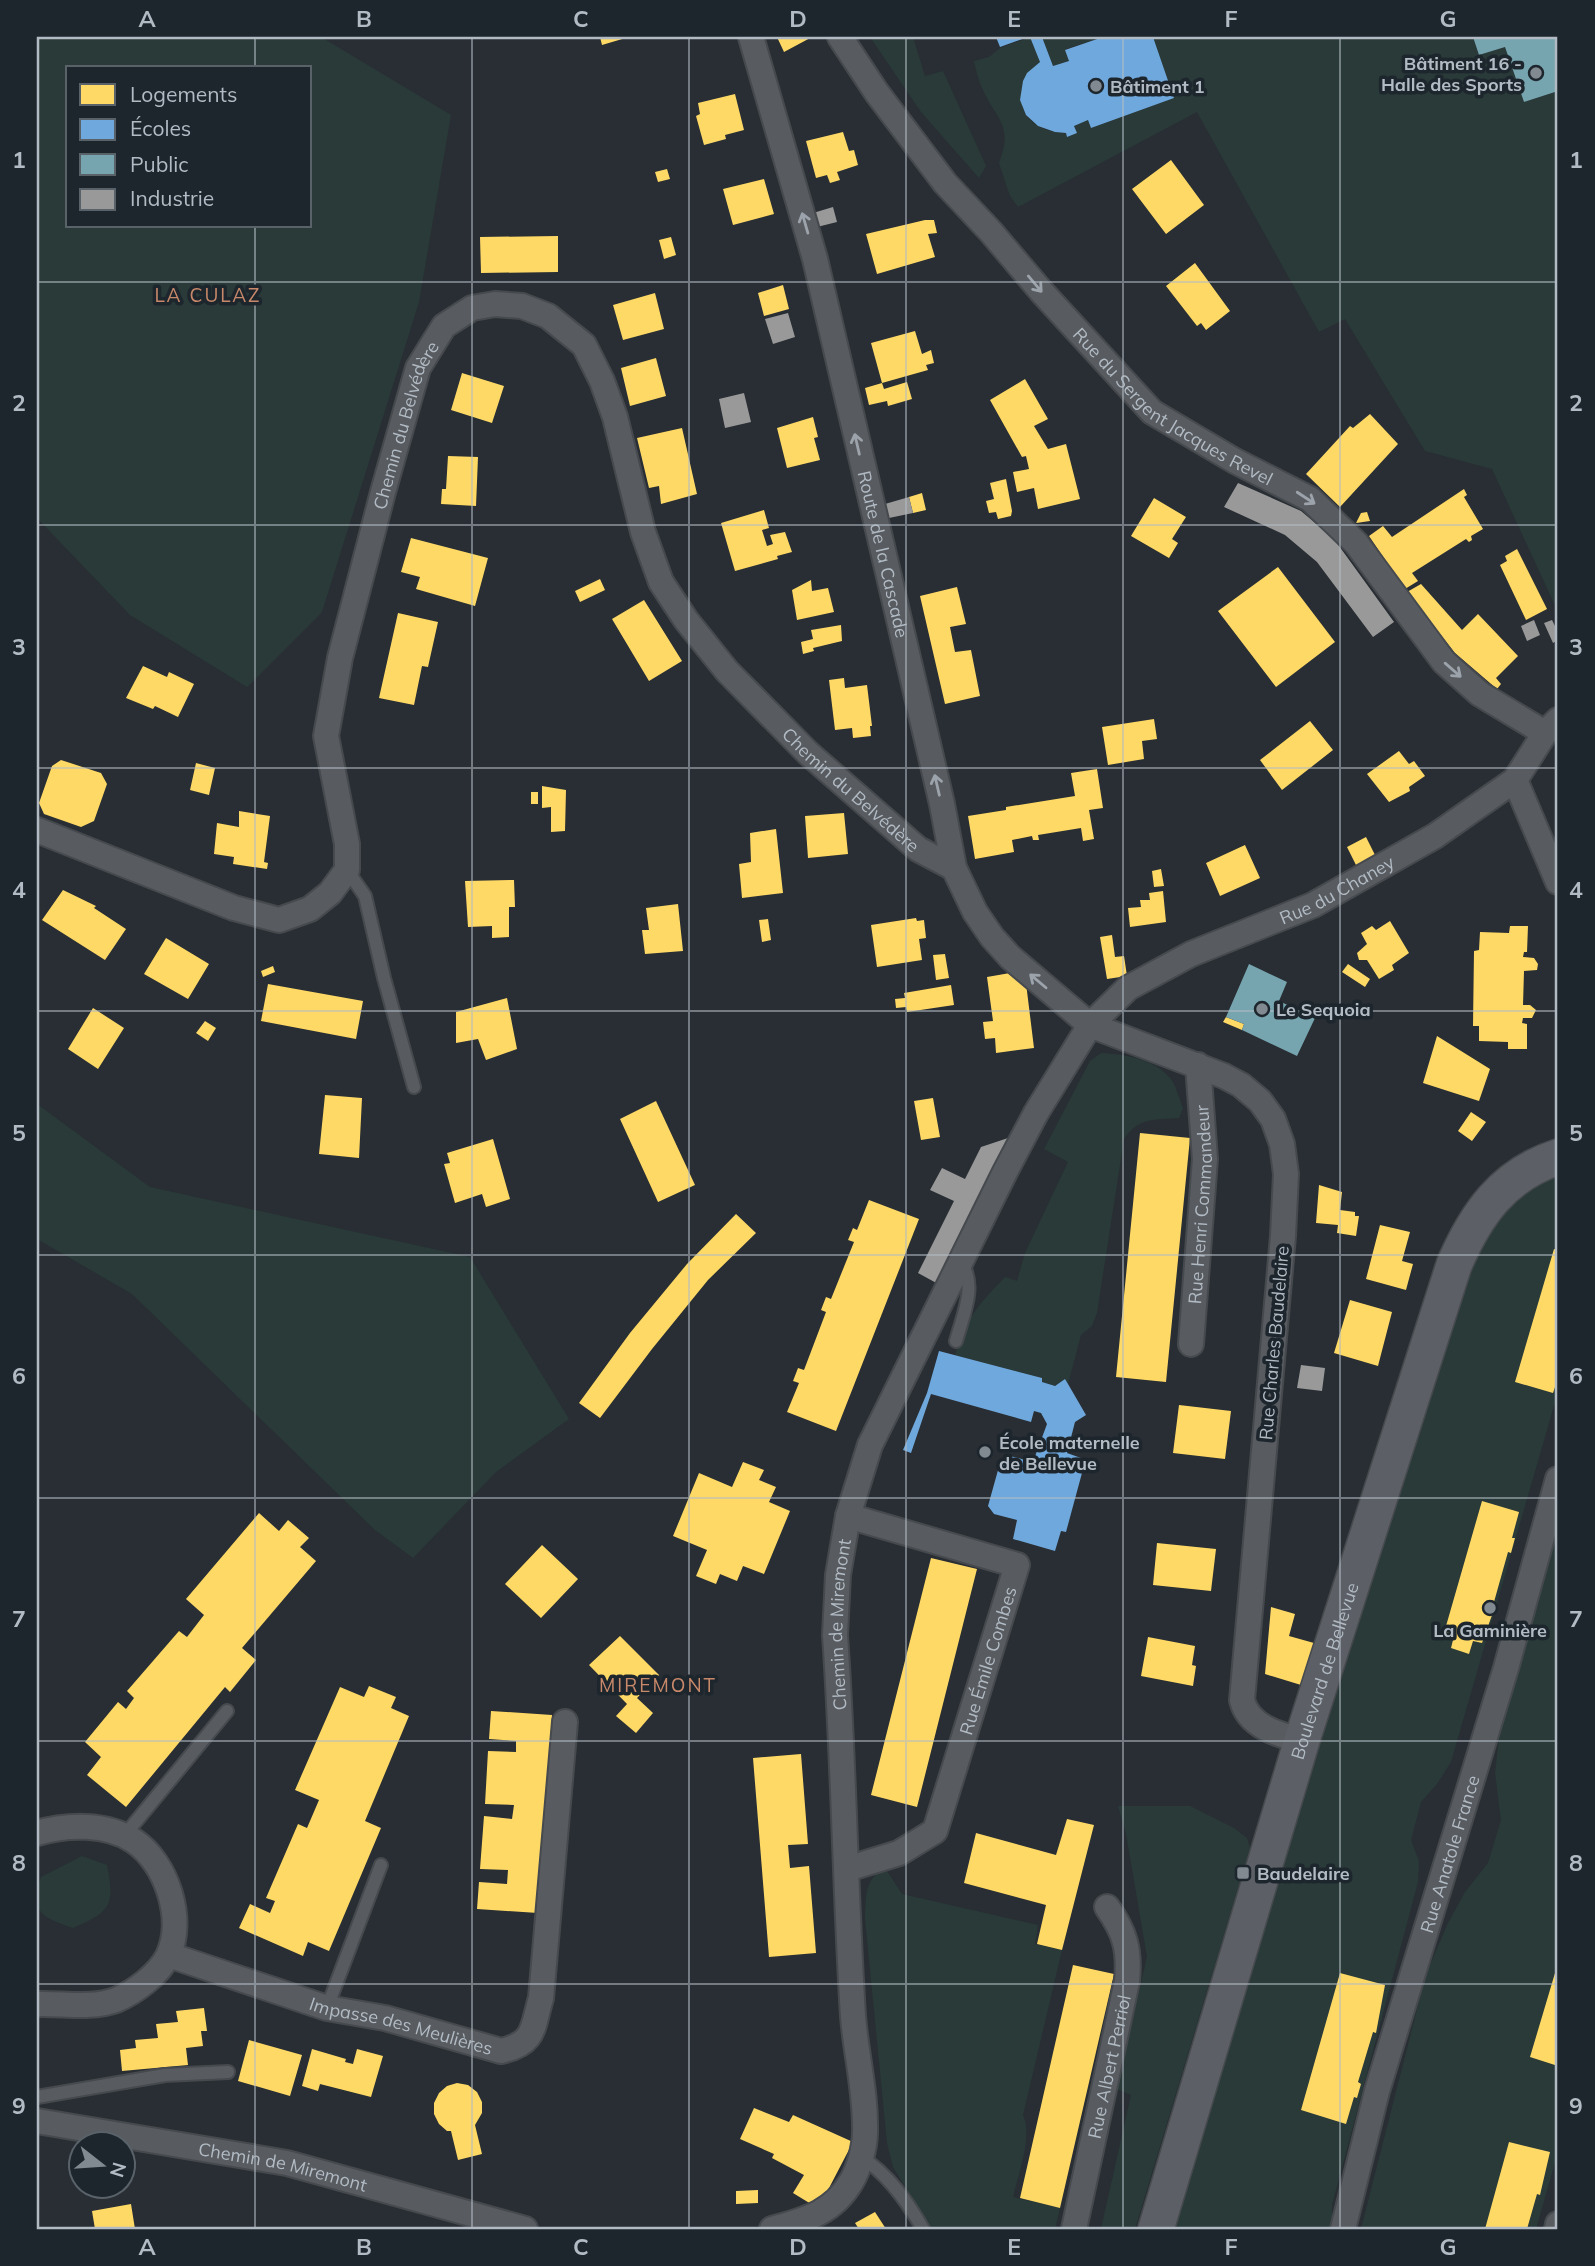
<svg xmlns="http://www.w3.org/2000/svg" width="1595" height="2266" font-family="Mulish,sans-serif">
	<rect width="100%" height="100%" fill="#282e33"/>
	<path fill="#293a39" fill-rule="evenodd" d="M37 37H321L451 115 419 302 322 612 247 687 130 615 37 518ZM68 68H310V226H68Z
		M870 37H913L925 76 943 71 986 166 979 178 921 112Z
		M1031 37 1040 62C1029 70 1027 76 1023 89 1016 118 1039 132 1066 133L1067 137 1077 133 1074 126 1088 120 1091 128 1174 98 1153 37H1473L1479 55 1505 47 1524 102 1558 91V612L1492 469 1425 451 1345 319 1319 332 1197 112 1018 207 1010 196 999 163C1014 124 996 120 982 88 978 79 976 70 974 61L989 57 1000 48Z
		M1042 37H1103L1066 49 1069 61 1053 66Z
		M1101 1053C1125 1054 1159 1060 1173 1082 1177 1090 1180 1100 1183 1109L1179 1118C1154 1120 1139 1117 1124 1139L1097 1313 1092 1326 1081 1335 1068 1384 1065 1379 1054 1386 1042 1382V1378L955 1355C966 1318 979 1304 1005 1277L1017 1281 1025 1253 1068 1162 1044 1149 1090 1061Z
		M37 1104 150 1187 470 1257 569 1419 496 1472 413 1558 375 1530 132 1294 37 1239Z
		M1558 1176V1392L1451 1762 1437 1784 1421 1802 1411 1840 1419 1861 1418 1882 1332 2205V2229H1177L1174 2204 1461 1265 1506 1193Z
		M1558 1526V2152L1536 2229H1361L1426 1974 1448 1923 1465 1892 1488 1863 1501 1820 1495 1773 1500 1730Z
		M1118 1806H1190L1234 1828 1247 1838 1250 1848 1135 2229H1101L1131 2095 1117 2089 1147 1957 1126 1834Z
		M82 1856 107 1865C115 1905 111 1912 73 1928 44 1918 28 1913 41 1877Z
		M885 1868 902 1894 1038 1925 1035 1944 1062 1950 1023 2115C1033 2136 1018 2175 1013 2197L1060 2208 1055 2229H931L893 2167 887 2143 865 1919C866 1898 864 1879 885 1868Z"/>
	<path fill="#ffd966" d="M600 37H629L602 45Z
		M777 37H812L784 52Z
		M735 94 744 130 725 135 726 139 704 145 696 116 700 114 698 103Z
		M843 132 849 151 854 150 858 165 837 172 840 180 830 183 827 175 816 178 806 141Z
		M1171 160 1204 205 1166 234 1132 189Z
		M667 169 670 179 658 182 655 172Z
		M764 179 774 214 733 225 723 189Z
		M925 220H934L937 233 928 234 935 257 877 274 866 234Z
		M558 236V272L481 273 480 237Z
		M671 237 676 255 664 259 659 240Z
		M1195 263 1230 311 1206 330 1201 323 1197 326 1166 286Z
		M783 285 789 309 764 316 758 293Z
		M655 293 664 329 623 340 613 305Z
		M915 331 922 354 931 350 934 363 926 365 928 370 882 383 884 389 907 382 912 399 888 406 887 401 869 405 865 388 882 383 871 343Z
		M656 358 666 396 630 406 621 368Z
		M462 373 504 386 492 423 451 410Z
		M1025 379 1048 419 1034 426 1048 449 1066 444 1080 499 1038 509 1034 488 1017 492 1013 472 1029 469 1026 456 1022 457 990 400Z
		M1370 414 1398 444 1340 507 1306 474 1350 426 1353 428Z
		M813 417 818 437 814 438 820 460 787 468 777 428Z
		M682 428 697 494 661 504 659 486 649 488 637 438Z
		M448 456 478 457 476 506 441 504 442 489H446Z
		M1006 479 1012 511 1011 516 998 519 996 512 989 513 986 501 994 499 990 483Z
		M1464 489 1467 495 1464 497 1483 529 1471 536 1472 540 1469 542 1466 539 1412 573 1418 581 1405 589 1369 536 1383 526 1392 537Z
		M922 493 926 510 913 513 909 497Z
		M1154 498 1186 517 1172 539 1178 543 1169 558 1131 536Z
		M764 510 769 528 762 530 767 546 773 544 770 535 785 532 792 552 777 556 778 559 735 571 721 523Z
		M1367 512 1370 521 1356 523 1361 513Z
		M411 538 488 558 475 606 416 589 420 577 401 572Z
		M1517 549 1547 609 1526 620 1500 565 1507 561 1505 556Z
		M1278 567 1335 642 1276 687 1218 611Z
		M600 579 605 590 580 602 575 591Z
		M811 580 812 591 828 588 834 612 797 620 792 590Z
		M1421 584 1462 630 1478 614 1518 656 1496 678 1501 684 1497 689 1455 653 1407 592Z
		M957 587 966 624 950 627 955 652 971 650 980 696 945 704 920 596Z
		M644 600 682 661 649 681 612 619Z
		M398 613 438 622 428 667 422 666 414 705 379 698Z
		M841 625 842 641 813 648 814 651 803 654 801 642 813 639 811 630Z
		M143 666 167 677 169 672 194 684 178 717 155 706 153 709 126 698Z
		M844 678 845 688 867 685 872 726H870L871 736 853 738 852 728 835 730 829 680Z
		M1154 719 1157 739 1142 741 1144 759 1108 765 1102 727Z
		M1310 721 1333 750 1282 790 1260 760Z
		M1399 751 1409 764 1414 761 1425 776 1409 787 1410 791 1389 802 1367 774Z
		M61 760 101 773 107 784 94 821 81 827 44 814 39 803 52 766Z
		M196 763 215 768 209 795 190 790Z
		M1097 769 1103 808 1089 810 1094 839 1083 841 1081 828 1038 835 1039 840H1033L1032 836 1012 840 1014 852 975 859 968 816 1006 810V807L1075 796 1071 773Z
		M542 786 566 790 565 831 551 832V807L542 808Z
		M531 792H538V804H531Z
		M239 811 270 816 264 862 268 863 267 869 233 864 234 857 214 854 217 823 239 827Z
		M844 813 848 854 808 858 805 816Z
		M776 829 783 893 742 898 739 864 751 862 750 833Z
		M1366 837 1375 855 1357 867 1347 847Z
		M1245 845 1260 878 1220 896 1206 863Z
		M1161 869 1164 886 1154 887 1152 871Z
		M514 880 515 907H509V937L492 938V926L468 927 465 881Z
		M63 890 96 906 94 908 126 929 105 960 42 920Z
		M1163 891 1166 922 1130 927 1128 908 1141 907 1140 900H1150L1149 893Z
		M678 904 683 951 645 954 642 930H649L646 908Z
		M916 918 917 921 924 920 926 938 919 939 922 960 877 967 871 925Z
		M768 919 771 940 762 942 759 920Z
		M1390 921 1409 953 1392 965 1394 970 1379 979 1367 960H1359L1357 953 1367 944 1361 933 1372 926 1376 930Z
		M1510 926H1528L1527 952H1524L1523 957 1534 958 1538 964 1537 970 1524 971 1523 1005H1530L1536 1010 1532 1018H1523L1522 1023 1527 1024V1049H1508V1042L1479 1041V1026H1473L1474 951 1479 950 1480 932 1509 933Z
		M1112 935 1115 957 1124 956 1127 976 1107 979 1100 937Z
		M166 938 209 964 188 999 144 974Z
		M945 954 949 978 936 980 933 955Z
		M1348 964 1370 979 1365 987 1342 972Z
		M273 966 275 972 263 977 261 971Z
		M1010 973 1026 983 1034 1048 996 1053 995 1038 985 1039 983 1022 993 1021 987 977Z
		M268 984 363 1001 356 1039 261 1021Z
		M951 985 954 1005 907 1012 906 1007 896 1008 895 999 905 998 904 993Z
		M507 998 517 1049 486 1060 478 1039 456 1043V1012Z
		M93 1008 124 1028 98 1069 68 1049Z
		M1226 1017 1244 1024 1242 1030 1223 1022Z
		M205 1021 216 1028 208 1041 196 1033Z
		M1437 1036 1490 1069 1479 1101 1423 1083Z
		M325 1095 362 1098 359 1158 319 1154Z
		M933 1098 940 1137 921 1140 914 1101Z
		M656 1101 695 1185 658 1202 620 1119Z
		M1471 1112 1486 1122 1472 1141 1458 1131Z
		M1140 1133 1190 1138 1166 1382 1116 1377Z
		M493 1139 510 1199 486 1207 482 1194 455 1203 444 1164 450 1163 447 1153Z
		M1319 1185 1342 1192 1340 1210 1355 1212V1216H1359L1356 1236 1337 1233 1338 1225 1316 1223Z
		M869 1200 919 1219 836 1431 787 1412 799 1383 793 1381 798 1368 804 1370 826 1312 821 1310 826 1297 831 1299 854 1242 848 1240 853 1228 857 1230Z
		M736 1214 756 1233 708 1280 652 1349 600 1418 579 1403 630 1333 687 1264Z
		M1380 1225 1410 1232 1402 1261 1413 1264 1406 1290 1366 1279Z
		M1554 1249 1558 1250V1378L1553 1393 1515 1382Z
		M1350 1300 1392 1312 1378 1366 1334 1353Z
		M1179 1405 1231 1411 1225 1459 1173 1453Z
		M743 1462 764 1470 759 1480 776 1487 769 1502 790 1511 764 1574 743 1566 737 1581 720 1574 716 1584 696 1576 707 1550 673 1536 699 1473 732 1487Z
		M1482 1501 1519 1512 1512 1538H1515L1511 1553 1508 1552 1494 1602 1496 1604 1482 1643 1473 1641 1469 1654 1451 1648 1454 1636 1444 1633Z
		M259 1513 279 1531 288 1520 309 1538 300 1547 316 1561 242 1648 256 1660 230 1692 225 1687 126 1807 87 1775 101 1757 85 1742 118 1702 126 1709 134 1698 127 1691 179 1631 187 1637 204 1615 186 1599Z
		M1157 1543 1216 1549 1211 1591 1153 1585Z
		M542 1545 578 1579 541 1618 505 1584Z
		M931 1558 977 1569 917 1807 871 1795Z
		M1271 1607 1295 1614 1289 1636 1314 1643 1301 1685 1265 1674Z
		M620 1636 659 1675 637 1698 653 1713 636 1733 616 1716 627 1704 589 1665Z
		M1148 1637 1195 1646 1192 1665 1196 1666 1193 1686 1141 1676Z
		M369 1686 396 1697 391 1708 409 1716 365 1821 381 1828 329 1951 308 1942 303 1956 239 1928 250 1904 270 1913 275 1901 266 1898 298 1824 307 1828 319 1800 295 1790 340 1687 364 1697Z
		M491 1711 552 1715 538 1913 477 1909 479 1882 507 1884 508 1870 480 1869 484 1816 512 1819 514 1805 485 1804 488 1751 516 1752V1741L489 1739Z
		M801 1754 808 1844 788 1845 790 1868 809 1866 816 1953 769 1957 753 1758Z
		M1067 1819 1094 1825 1062 1950 1037 1944 1046 1905 964 1883 976 1833 1056 1855Z
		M1558 1963V2066L1530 2057Z
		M1073 1965 1114 1974 1060 2208 1020 2198Z
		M1340 1973 1385 1985 1376 2033 1373 2032 1358 2082 1361 2084 1357 2098 1354 2097 1346 2124 1301 2110Z
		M204 2008 207 2031H201L203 2046 186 2048 188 2065 122 2071 120 2050 136 2048 135 2040 158 2038 156 2024 178 2022 176 2011Z
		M249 2040 302 2055 290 2096 238 2081Z
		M312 2049 346 2059 345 2062 353 2064 357 2049 383 2056 371 2097 320 2084 318 2091 302 2086Z
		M457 2083 468 2085 477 2092 482 2102V2113L475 2125 482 2154 458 2160 451 2131H447L439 2124 434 2114V2103L439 2093 447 2086Z
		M754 2108 789 2122 793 2115 853 2142 828 2190 811 2204 793 2193 804 2175 772 2158 774 2154 740 2139Z
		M1509 2142 1550 2152 1540 2195 1537 2194 1527 2229H1485Z
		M758 2190V2203L736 2204V2191Z
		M131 2204 135 2229H95L92 2211Z
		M875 2212 886 2229H859L855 2223Z"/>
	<path fill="#6fa8dc" d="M996 37H1028L1000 47Z
		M1030 37H1042L1053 66 1069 61 1065 50 1103 37H1153L1174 98 1091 128 1088 120 1074 126 1077 133 1067 137 1066 133 1055 132 1038 126 1026 115 1020 100 1023 81 1027 73 1040 62Z
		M939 1351 1042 1378V1382L1055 1386 1065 1379 1068 1384 1086 1415 1075 1422 1067 1453 1081 1458 1076 1472 1082 1473 1066 1532 1061 1531 1055 1551 1013 1539 1017 1520 994 1514 988 1506 1000 1463 1010 1456 1033 1462 1047 1424 1041 1413 1034 1411 1031 1422 931 1394 911 1453 903 1450 927 1393Z"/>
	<path fill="#76a5af" d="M1473 37H1558V91L1524 102 1505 47 1479 55Z
		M1249 964 1287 982 1279 1001 1315 1018 1297 1056 1242 1030 1244 1024 1226 1017Z"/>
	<path fill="#999" d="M833 207 837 222 817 227 813 213Z
		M788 313 795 337 773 344 765 319Z
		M744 393 751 422 725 428 719 399Z
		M1238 483 1301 511 1334 539 1394 622 1373 637 1317 562 1285 535 1224 507Z
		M909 497 913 513 889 518 885 504Z
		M1534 620 1540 635 1527 641 1521 626Z
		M1552 620 1558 632V640L1553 643 1544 623Z
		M1014 1136 940 1285 918 1273 954 1201 930 1190 942 1168 965 1179 981 1147Z
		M1301 1365 1325 1368 1322 1391 1297 1388Z"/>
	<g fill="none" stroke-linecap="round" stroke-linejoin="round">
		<defs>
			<path id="service" d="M347 870 365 896 384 978 414 1087
				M956 1341C963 1315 978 1284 960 1261
				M124 1836 227 1711
				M327 2008 381 1865
				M37 2097 165 2075 228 2072
				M861 2157C888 2174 907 2201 923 2229"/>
			<g id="minor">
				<path id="s1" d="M751 37 815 259 942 804 954 868 975 912 992 937 1010 957 1090 1025 1224 1076 1241 1085 1260 1101 1273 1119 1282 1144 1286 1174 1283 1236 1242 1700C1248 1726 1278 1735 1302 1740"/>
				<path id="s2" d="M840 37 877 93 945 183 991 232 1041 291 1152 412 1235 461 1310 499 1356 543 1444 662 1480 694 1545 733"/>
				<path d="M1515 780 1558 882"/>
				<path id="s3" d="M37 830 234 908 279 920 310 909 330 893 347 870V844L326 736 340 658 383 492 418 368 444 326 472 308 495 304 522 306 548 316 584 345 602 381 615 417 643 532 661 582 686 620 727 671 808 753 918 849 954 868"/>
				<path id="s4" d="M1191 1344 1205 1159 1198 1065"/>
				<path d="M37 1833C67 1824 107 1823 134 1841 167 1863 185 1919 168 1956 159 1974 135 1992 116 2000 91 2009 63 2003 37 2004"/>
				<path id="s5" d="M847 1869 899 1853 935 1831 1017 1565 848 1516"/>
				<path id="s6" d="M169 1955 327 2008 385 2018 501 2051C536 2043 532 2028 541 1998L565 1722"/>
				<path id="s7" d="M37 2121 287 2163 525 2229"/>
				<path id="s8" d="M772 2229C804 2220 832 2214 851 2182 859 2169 865 2147 865 2132 866 2092 856 2055 853 2016 845 1889 844 1762 835 1635L838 1575 848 1516 870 1445 1005 1172 1036 1113 1090 1025 1128 988 1191 954 1313 905 1435 836 1515 780 1545 733 1558 720"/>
				<path id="s9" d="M1074 2229 1127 1981C1130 1950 1125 1932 1107 1907"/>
				<path id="s10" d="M1343 2229 1377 2091 1506 1668 1558 1479"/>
				<path d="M1557 2229 1558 2224"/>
			</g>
			<g id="secondary">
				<path id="s11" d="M1156 2229 1302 1740 1454 1265C1476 1214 1503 1175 1558 1157"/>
			</g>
		</defs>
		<use href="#service" stroke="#464a4e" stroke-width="16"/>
		<use href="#minor" stroke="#464a4e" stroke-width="28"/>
		<use href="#secondary" stroke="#464a4e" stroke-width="38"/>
		<use href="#service" stroke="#585c61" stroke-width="12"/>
		<use href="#minor" stroke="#585c61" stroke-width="24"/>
		<use href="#secondary" stroke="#5c6066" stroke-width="35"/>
	</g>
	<defs><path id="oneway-shaft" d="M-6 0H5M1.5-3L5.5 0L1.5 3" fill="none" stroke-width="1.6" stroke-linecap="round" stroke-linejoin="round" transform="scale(1.75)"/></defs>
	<g stroke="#9ca3ab">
		<use href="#oneway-shaft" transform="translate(805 223) rotate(-106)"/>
		<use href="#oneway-shaft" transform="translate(1035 284) rotate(50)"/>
		<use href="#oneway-shaft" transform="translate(857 444) rotate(-103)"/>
		<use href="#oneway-shaft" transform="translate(1306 498) rotate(33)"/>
		<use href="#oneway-shaft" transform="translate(1453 670) rotate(41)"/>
		<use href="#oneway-shaft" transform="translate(937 785) rotate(-103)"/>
		<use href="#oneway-shaft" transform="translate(1038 981) rotate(-140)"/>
	</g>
	<path fill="none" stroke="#b2bbc4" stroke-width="2" stroke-opacity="0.55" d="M255 37V68M472 37V2229M689 37V2229M906 37V2229M1123 37V2229M1340 37V2229M255 226V2229M37 282H1558M37 525H1558M37 768H1558M37 1011H1558M37 1255H1558M37 1498H1558M37 1741H1558M37 1984H1558"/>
	<g fill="#828a91" stroke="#1d252d" stroke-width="2.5">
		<circle cx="1536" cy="73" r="7"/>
		<circle cx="1096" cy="86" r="7"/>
		<circle cx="1262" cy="1009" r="7"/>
		<circle cx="985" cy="1452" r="7"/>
		<circle cx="1490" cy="1608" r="7"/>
		<rect x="1236" y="1866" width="14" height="14" rx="3.5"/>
	</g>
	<g text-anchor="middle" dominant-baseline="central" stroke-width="7" stroke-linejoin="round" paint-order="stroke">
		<g font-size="18" font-weight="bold" fill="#b2bbc4" stroke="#1d252d" text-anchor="start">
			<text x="1522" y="63" text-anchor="end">Bâtiment 16 -<tspan x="1522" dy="21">Halle des Sports</tspan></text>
			<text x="1110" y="86">Bâtiment 1</text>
			<text x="1276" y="1009">Le Sequoia</text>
			<text x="999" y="1442">École maternelle<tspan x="999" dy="21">de Bellevue</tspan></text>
			<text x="1490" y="1630" text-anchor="middle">La Gaminière</text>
			<text x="1257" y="1873">Baudelaire</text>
		</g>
		<g font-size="18" fill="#b2bbc4" stroke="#1d252d">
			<text stroke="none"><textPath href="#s2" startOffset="502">Rue du Sergent Jacques Revel</textPath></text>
			<text stroke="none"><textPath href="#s3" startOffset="803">Chemin du Belvédère</textPath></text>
			<text stroke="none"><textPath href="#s1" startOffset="534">Route de la Cascade</textPath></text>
			<text stroke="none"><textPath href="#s3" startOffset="1601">Chemin du Belvédère</textPath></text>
			<text stroke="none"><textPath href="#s8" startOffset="1598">Rue du Chaney</textPath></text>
			<text stroke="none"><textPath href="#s4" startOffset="140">Rue Henri Commandeur</textPath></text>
			<text transform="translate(1274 1343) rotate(-85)">Rue Charles Baudelaire</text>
			<text stroke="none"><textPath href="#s8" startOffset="656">Chemin de Miremont</textPath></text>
			<text stroke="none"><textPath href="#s5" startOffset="275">Rue Émile Combes</textPath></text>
			<text stroke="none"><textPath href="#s11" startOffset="583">Boulevard de Bellevue</textPath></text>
			<text stroke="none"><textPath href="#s10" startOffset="390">Rue Anatole France</textPath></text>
			<text stroke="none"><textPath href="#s6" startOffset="243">Impasse des Meulières</textPath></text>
			<text stroke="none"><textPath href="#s9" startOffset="166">Rue Albert Perriol</textPath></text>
			<text stroke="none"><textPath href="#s7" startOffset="250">Chemin de Miremont</textPath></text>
		</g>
		<g font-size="19" letter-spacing="2" fill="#c8896a" stroke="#1d252d">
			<text x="208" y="295">LA CULAZ</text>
			<text x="658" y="1685">MIREMONT</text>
		</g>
	</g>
	<rect width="1595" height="2266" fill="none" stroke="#1d252d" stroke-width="77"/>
	<rect x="66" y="66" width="245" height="161" fill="#1d252d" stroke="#596169" stroke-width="2"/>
	<rect x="80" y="84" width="35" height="21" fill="#ffd966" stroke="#596169" stroke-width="2"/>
	<text x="130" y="102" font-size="21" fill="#b2bbc4">Logements</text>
	<rect x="80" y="119" width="35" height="21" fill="#6fa8dc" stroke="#596169" stroke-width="2"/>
	<text x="130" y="136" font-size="21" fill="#b2bbc4">Écoles</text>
	<rect x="80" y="154" width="35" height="21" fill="#76a5af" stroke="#596169" stroke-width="2"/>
	<text x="130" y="172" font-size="21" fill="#b2bbc4">Public</text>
	<rect x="80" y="189" width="35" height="21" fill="#999999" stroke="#596169" stroke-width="2"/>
	<text x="130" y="206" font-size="21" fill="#b2bbc4">Industrie</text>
	<g transform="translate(102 2165) rotate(107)"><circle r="33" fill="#1d252d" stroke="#596169" stroke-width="2"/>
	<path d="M0-5L12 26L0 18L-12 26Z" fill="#828a91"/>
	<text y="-10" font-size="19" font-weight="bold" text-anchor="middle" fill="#b2bbc4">N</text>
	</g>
	<rect x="38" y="38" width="1518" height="2190" fill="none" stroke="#b2bbc4" stroke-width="2.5"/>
	<g font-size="23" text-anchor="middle" font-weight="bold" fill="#b2bbc4">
		<text x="147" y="27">A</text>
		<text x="364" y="27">B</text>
		<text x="581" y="27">C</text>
		<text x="798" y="27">D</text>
		<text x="1014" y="27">E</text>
		<text x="1231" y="27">F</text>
		<text x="1448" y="27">G</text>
		<text x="19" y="168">1</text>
		<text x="1576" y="168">1</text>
		<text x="19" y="411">2</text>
		<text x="1576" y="411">2</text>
		<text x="19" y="655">3</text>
		<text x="1576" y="655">3</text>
		<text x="19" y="898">4</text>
		<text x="1576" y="898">4</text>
		<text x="19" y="1141">5</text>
		<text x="1576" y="1141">5</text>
		<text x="19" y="1384">6</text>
		<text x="1576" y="1384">6</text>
		<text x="19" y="1627">7</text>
		<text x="1576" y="1627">7</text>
		<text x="19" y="1871">8</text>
		<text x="1576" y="1871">8</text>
		<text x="19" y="2114">9</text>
		<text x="1576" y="2114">9</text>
		<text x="147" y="2255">A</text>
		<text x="364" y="2255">B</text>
		<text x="581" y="2255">C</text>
		<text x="798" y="2255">D</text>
		<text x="1014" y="2255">E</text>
		<text x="1231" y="2255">F</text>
		<text x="1448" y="2255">G</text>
	</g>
</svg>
